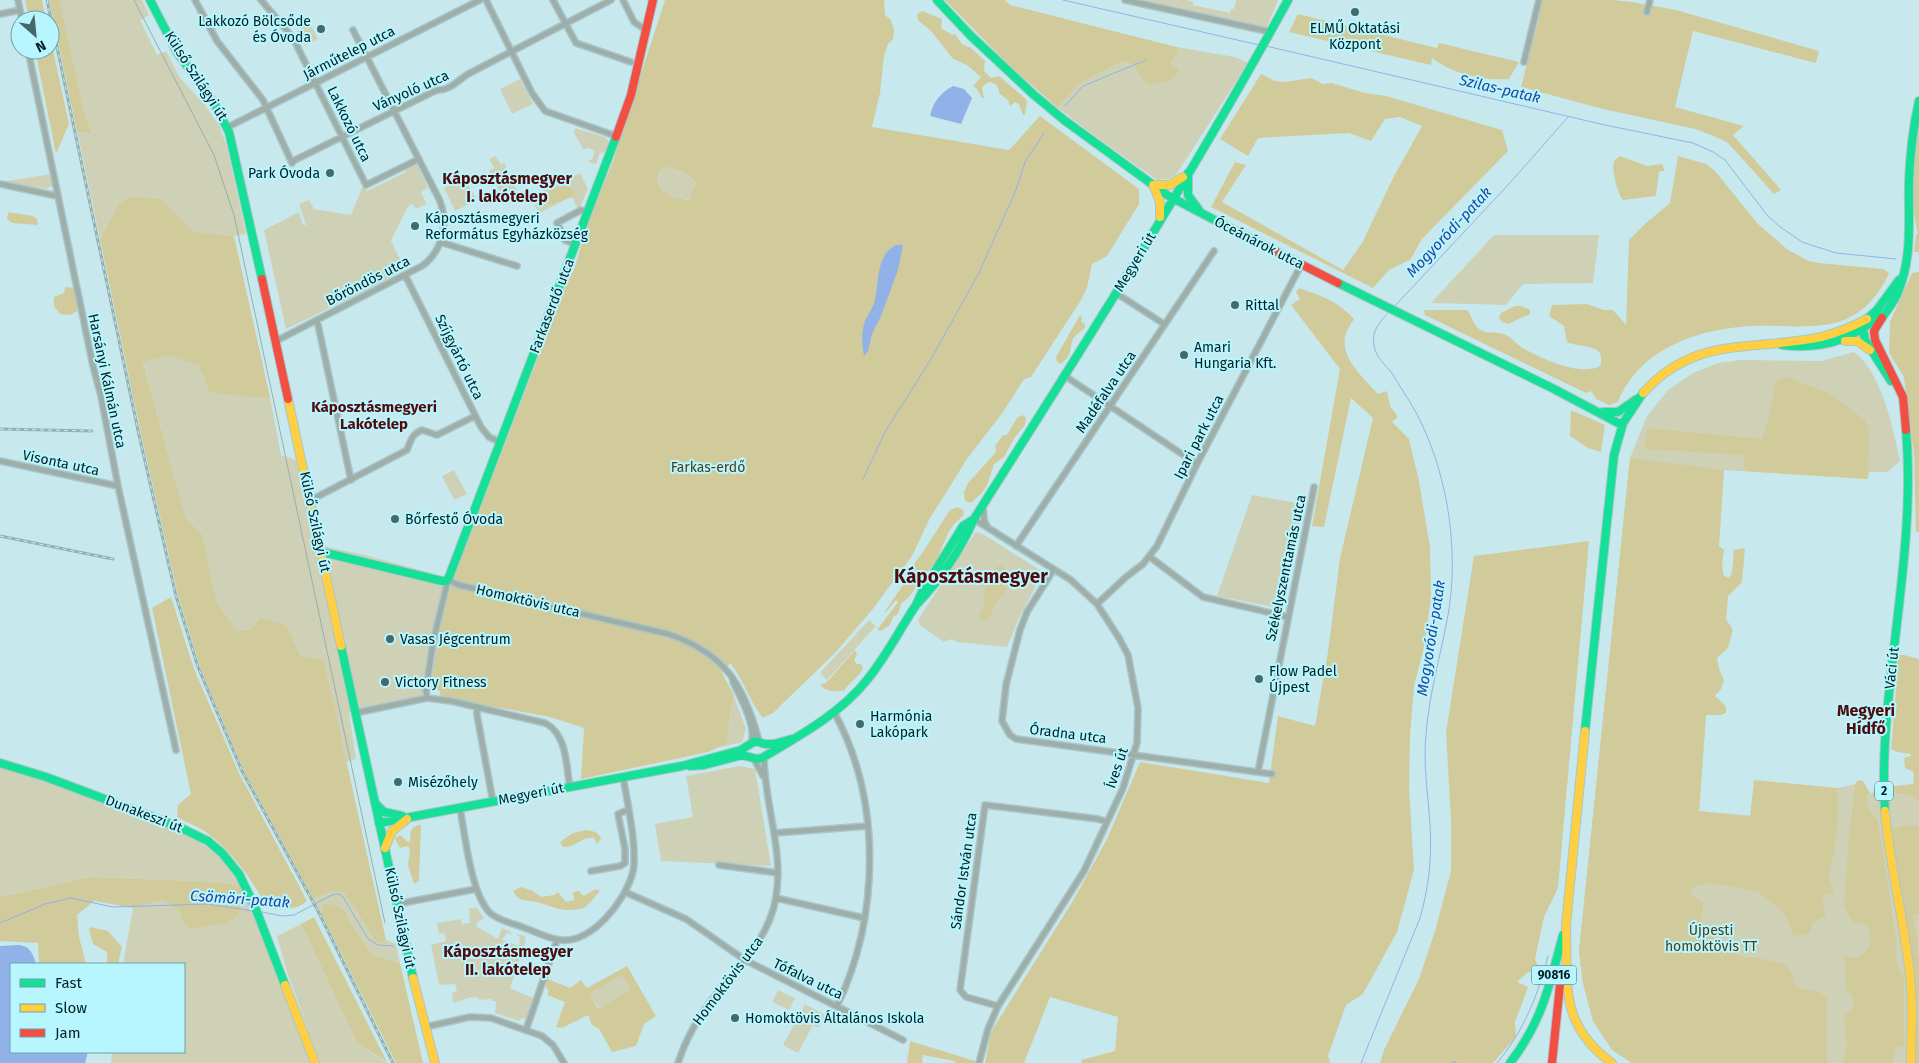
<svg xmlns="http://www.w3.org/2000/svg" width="1919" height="1063" font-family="'Fira Sans',sans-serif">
	<rect width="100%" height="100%" fill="#c7e9ee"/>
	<path fill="#cfd1b7" d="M60 0H142L149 15 140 20 157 55 166 51 180 78 205 105 219 125 227 147 246 234 234 236 193 231 161 199 118 205 100 239 77 131 93 135 84 111Z
		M1136 0H1188L1193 2V5L1230 13 1231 9H1234L1236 0H1278L1266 29Z
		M310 23 318 39 305 46 297 31Z
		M1177 47 1235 57 1248 63 1176 175 1169 179 1157 180 1099 139 1058 108 1078 84 1124 61 1136 66 1177 75 1180 69 1171 63 1178 53Z
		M520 79 533 104 512 114 500 89Z
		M575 128 605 137 609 142 605 152 600 153 596 164 588 162 593 158 594 151 589 148 583 149 574 133Z
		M496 156 501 164 504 163 517 190 503 198 489 171 494 168 489 159Z
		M416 163 428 188 421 192 426 204 416 209 413 204 408 206 391 241 401 261 396 264 400 272 371 288 286 329 264 230 299 212 303 225H306L299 204 309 200 314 209 351 215 363 185 367 191 406 172 405 168Z
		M663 167C675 168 689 173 696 183L690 200C672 198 645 189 663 167Z
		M580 173 588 189 580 207 577 208 573 198H569L539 213 531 197Z
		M51 174 53 185 46 189 7 184V181Z
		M464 178 477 200 455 211 444 188Z
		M1494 235H1599L1593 283 1523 284 1506 305 1431 303Z
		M1854 352C1882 373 1893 428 1900 461L1888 472H1869L1868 479 1724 470 1699 811 1838 823V788L1855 784 1850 822 1878 820 1868 807 1866 796 1870 793 1876 792 1878 785 1894 786 1895 793 1910 796 1919 802V1063H1632L1612 1050 1593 1021 1583 983 1579 951 1630 458 1647 416 1668 390 1693 373 1718 363 1741 360 1821 361Z
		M168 356 199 366 208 389 248 397H270L281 455 296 460 313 544 365 555 453 579C445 616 435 651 432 690L423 693 422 697 349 712 356 759 346 762 324 660 300 655 251 629 238 631 218 604 213 585 203 535 186 518 143 361Z
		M454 470 467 494 454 500 442 476Z
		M1252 495 1303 504 1283 605H1280L1279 608 1217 596Z
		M977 532 981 533 1043 572 1019 618 1007 647 957 642 952 639 944 642 920 625 918 620 975 533Z
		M869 620 876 626 827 680 820 673Z
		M734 697 746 729 742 742 718 748 726 744Z
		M0 766 45 780 177 830C206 844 224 856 241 886L222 882 90 877 0 897Z
		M739 766 755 769 771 866 661 861 655 824 693 817 686 776Z
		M332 889 340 890 345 894 375 940 381 943 386 940 396 944 400 963 371 954 352 925 346 912 323 903 321 913 313 898Z
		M246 896 311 1063H111L112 1052H184V964H123L133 908 163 900 179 911 184 925 238 915Z
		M469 908H477L484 918 481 921 479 920 476 926 498 939 502 928 511 932V934L507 933 502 940 519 946 520 937 517 936V934L525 936 526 939 510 988 535 999 527 1019 522 1018 519 1021 495 1013 496 1001H492V999L479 1000 478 998 472 997 453 1003 452 993 457 991 455 984 439 985 431 945 446 941 444 933 439 934 437 923 461 919 462 924 470 923Z
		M301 924 357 1043 387 1063H320L287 972 277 936Z
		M622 974 631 989 599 1009 590 994Z
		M778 990 795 998 789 1010 772 1002Z
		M805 1004 825 1015 818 1028 813 1025 798 1053 783 1045Z"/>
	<path fill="#d1cb9c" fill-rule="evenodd" d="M25 0H42L46 20H29Z
		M49 0H60L84 111 93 135 77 131Z
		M665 0H884L885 15 891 20 894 30 893 39 888 44 884 56 880 93 872 127 1009 150 1040 116 1139 189V204L1107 256 1092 264 1087 288 1081 300 1031 377 1024 379 1003 412 967 459 930 518 912 556 872 610 835 653 773 713 763 718C749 701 744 680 730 663L722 673 734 695 726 744 708 752 581 779 584 728 550 717 441 697 439 690H432L434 662 441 627 453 579 567 282 574 270 588 222 612 164ZM663 167C675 168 689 173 696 183L689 200C672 198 645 188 663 167Z
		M945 0H1005L1010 5 1177 47 1178 53 1171 63 1180 69C1174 82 1160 84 1147 84L1137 72 1136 66 1124 61 1078 84 1058 108 1010 66Z
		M1541 0H1613L1632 2 1676 10 1819 51 1816 63 1693 31 1675 107 1744 126 1733 135 1781 190 1774 194 1728 143 1714 136 1695 129 1603 109 1521 87 1539 18Z
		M922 11 942 19 941 28 952 35 955 34 962 44 971 48 985 61 984 71 991 78 999 76 1026 99 1027 102 1025 115H1023L1019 104 1015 102 1010 106 1008 100 999 93C999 86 996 83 989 82L983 86 982 89 984 98H982L977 89 973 86 981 77 967 65 953 59 932 32 918 20 917 14Z
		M1298 14 1437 48 1439 43 1519 62 1509 79C1484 81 1452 74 1432 58L1431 65 1289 32Z
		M50 36 69 124 56 154 35 50H50Z
		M1261 74 1275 81 1285 82 1311 78 1323 84 1332 83 1365 93 1386 96 1502 130 1508 151 1421 240 1411 259 1389 270 1373 288 1211 207 1235 162 1246 165 1222 202 1343 270 1362 243 1394 176 1422 126 1400 117 1385 119 1371 141 1349 133 1258 138 1248 156 1220 139Z
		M1919 129V252H1914L1916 235 1918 233C1910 208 1914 155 1919 129Z
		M1620 156 1647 166 1662 164 1665 171H1659L1656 196 1623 200C1618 196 1611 168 1614 162 1615 159 1618 158 1620 156Z
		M1678 156 1706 164 1715 171 1758 224 1788 250 1809 261 1819 263 1883 269 1889 273C1879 296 1861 316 1835 323 1809 329 1779 325 1752 326 1698 329 1640 348 1618 402L1609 405 1596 399 1591 391 1586 393 1425 315 1424 310H1467C1471 315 1473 323 1477 327 1485 335 1493 331 1503 334 1510 335 1515 343 1521 347 1540 358 1580 377 1600 366 1607 342 1581 349 1567 342L1564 326 1549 316 1552 305 1587 304 1604 310H1613L1626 325 1629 240 1646 223 1670 203Z
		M567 186 574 190 575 194 573 196 551 205 547 203 545 195 555 188Z
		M129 197 161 199 193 231 234 236 270 397H248L212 393 208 389 199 366 168 356 143 362 186 518 203 535 213 585 218 604 238 631 251 629 260 618 286 625 300 655 324 660 386 940 381 943 375 940 345 894C333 885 326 894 313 898L244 771 200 667 178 595 141 434 100 239 118 205Z
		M8 212 33 216 37 219 38 225 12 223 7 219Z
		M1919 272V532H1916L1914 455 1904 377 1889 353 1890 322 1912 273Z
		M65 287 74 288 79 310 70 315 60 314 54 306V297L64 293Z
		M1299 288C1320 295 1339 302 1354 319 1351 324 1346 331 1345 337 1341 359 1365 379 1378 394L1387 391 1390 406 1398 417 1392 422 1409 439 1419 481 1430 547 1431 597 1425 643 1414 686 1410 735 1409 788 1414 870 1397 932 1363 994 1346 1005 1328 1056 1330 1063H1082L1081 1060 1115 1051 1118 1017 1050 997 1024 1063H985L991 1032 1074 899 1107 839 1140 762 1269 783 1278 716 1315 726 1328 652 1340 558 1373 418 1351 398 1324 527 1312 526 1340 369 1291 305 1300 299 1296 292Z
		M1515 306H1521L1530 310V314L1508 324 1502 322 1499 318 1501 313Z
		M1080 315 1082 318 1081 322 1085 324V328C1081 331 1075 335 1073 339 1069 351 1072 355 1061 364L1057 362 1056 357Z
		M1786 377 1829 393 1865 420 1869 431 1868 479 1745 471 1743 455 1644 449 1648 428 1762 439 1768 421 1776 381Z
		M1571 410 1605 425 1601 452 1588 448 1570 436Z
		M1023 415 1026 418 1025 425 1015 437 1004 457 994 464 988 483 982 493 971 503 965 501 964 492 968 483 996 452 995 446 1003 435H1007L1017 418Z
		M1630 458 1724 470 1719 546 1724 550 1722 566 1724 576 1729 578 1732 572 1734 550 1745 548 1742 582 1728 596 1726 619 1733 630 1728 648 1717 658 1719 669 1724 680 1721 689 1715 696 1726 706V713L1721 715H1706L1699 811 1750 817 1754 780 1838 788V823L1834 854 1828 877 1834 893 1821 895 1826 916 1819 918 1812 924 1810 934 1794 936 1784 913 1757 891 1707 883 1694 887 1690 894 1703 902V913L1700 915 1705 928 1723 948 1745 958 1755 957 1785 964 1792 974 1795 985 1802 989 1817 991 1827 998V1063H1632L1612 1050 1593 1021 1583 983 1579 951Z
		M958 507 964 511 963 516 954 524 948 533 937 559 909 597 901 604 898 614 893 617 890 625 881 631 877 630 898 602 896 600 886 612 885 611 914 569 915 562 921 555 950 510Z
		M1589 541 1558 888 1544 917 1535 959 1539 969 1527 973 1517 982 1528 987 1515 1022 1516 1037 1493 1063H1380L1384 1050 1419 979 1435 931 1451 871V820L1446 732 1474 556Z
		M998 566H1004L1008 574 1006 580V590L997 601 988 620H982L979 614 985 604 984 592 994 570Z
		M171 597 194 669 239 773 307 901C295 911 281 910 267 907 251 879 236 856 211 836 202 828 188 823 177 817L178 805 191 794 152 608Z
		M855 650 857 655 854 660 857 664H861L863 669C858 677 850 682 844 691 835 691 826 692 820 685L826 683Z
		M1898 655H1904L1919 659V802L1910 796 1895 793 1894 786 1913 784 1914 772 1905 768 1904 758 1911 756V754L1897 752 1891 749 1894 714 1897 706 1895 704Z
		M1858 780 1863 781 1870 793 1867 796 1868 807 1878 820 1897 945C1894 957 1898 968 1904 979V1045L1895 1048 1893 1063H1844L1843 1059 1847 1047 1844 1017 1855 1003 1846 988 1845 956C1849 956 1854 958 1857 957 1870 953 1877 932 1864 925 1861 923 1855 923 1852 922L1844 906 1850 822 1855 784Z
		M421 825 419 881 414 884 408 865 410 850 408 846 400 848 395 839 400 835 408 842 410 841C411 832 409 826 421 825Z
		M1916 825 1919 828V913L1913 916C1915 929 1919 941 1918 955L1919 956V1063H1916L1915 986 1912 955 1896 874 1891 831 1901 826Z
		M586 830C593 831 598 831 601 839L597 844 594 838C582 836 576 848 563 847L560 842 573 833Z
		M90 877 222 882 241 886 246 896 238 915 227 923 192 929 184 925 179 911 163 900 133 908 94 901 77 915 79 937 86 964H39L38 943 0 941V897Z
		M521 887 533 891 541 897 554 895 558 892 566 902 574 900 573 892 579 891 584 896 596 889 600 891C595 896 589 906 583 908 566 913 555 908 540 903 529 899 519 904 513 891Z
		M323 903 338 906 346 912 352 925 371 954 400 963 423 1063H396L321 913Z
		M314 917 387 1062 357 1043 301 924Z
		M90 927 108 931 122 947 118 964H107V952L93 944 89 930Z
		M627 966 656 1016 644 1024 636 1046 612 1052 599 1029 592 1025 588 1015 562 1028 556 1027 565 1002 547 995 549 991 546 988V983L544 982 545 978 570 988 581 980 587 988ZM622 975 631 989 598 1009 590 994Z
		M910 1041 975 1061 974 1063H956L954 1061 923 1055 922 1063H907Z"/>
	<path fill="#91b2e8" d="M953 86 964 89 972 98 961 124 930 116C933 102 940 93 953 86Z
		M896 245H903L898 270 881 316 872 334 868 351 864 356C862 345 861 332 865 321 868 314 873 308 875 300 879 281 876 255 896 245Z
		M19 945C30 946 33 954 36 964H11V1052H88L85 1063H0V946Z"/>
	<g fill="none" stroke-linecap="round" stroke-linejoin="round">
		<path stroke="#91b2e8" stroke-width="1" d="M1063 0 1259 45
			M1266 46 1605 125 1693 143 1713 152 1725 160 1767 215 1779 226 1802 242 1836 253 1896 259
			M1065 106 1083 86 1146 60
			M1393 308 1507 186 1569 116
			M863 479 885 432 928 364 978 275 1016 190 1025 162 1044 133
			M262 912 282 916 294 915 332 895 339 894 343 897 368 939 378 945 393 946
			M0 923 45 904 71 898 113 907 208 904 253 911
			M1361 1063 1420 918C1429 887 1432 857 1430 825 1428 794 1423 765 1426 734 1429 694 1441 654 1448 615 1455 576 1453 533 1445 494 1438 462 1427 430 1410 402 1404 393 1398 383 1392 373 1385 365 1375 356 1374 345 1371 331 1380 322 1389 312
			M1452 1063 1455 1061 1456 1063
			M1497 1063C1524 1031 1538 995 1548 956"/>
		<defs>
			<path id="street" d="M18 0 22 20
				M195 0 217 41 263 100 292 163 295 160 437 90C450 91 459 79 470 73L611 0
				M261 0 293 38 366 185 419 159
				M486 0 532 93 545 111 616 136
				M553 0 576 43 631 62
				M623 0 634 22 646 30
				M1125 0 1271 32
				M1647 12 1650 0
				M0 14 20 10
				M28 50 93 366 101 396 118 486 176 750
				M1524 62 1539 0
				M228 127 480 0
				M0 184 57 196
				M440 242 517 266
				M576 245 565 240 557 223 581 210 587 212
				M405 275 481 427 489 437 500 442
				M1116 293 1164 324
				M317 320 351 480
				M276 341 422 266C443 251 449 222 439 199L353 30
				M1065 376 1197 464
				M0 461 118 486
				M311 500 407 450C411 440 412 434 422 430L437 435 475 416
				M983 506 984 520 988 528
				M974 519 1071 580 1097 604 1119 638 1128 655 1138 708 1137 743 1123 788 1084 871 998 1006 988 1029 979 1063
				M1016 546 1214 251
				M1150 557 1203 597 1288 617
				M1054 569 1027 612 1020 630 1006 685 1002 721 1010 735 1016 739 1046 743 1272 774
				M1097 604 1126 577 1143 564 1157 546 1197 464 1301 265
				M733 682C740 696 757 727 751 743
				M427 698 426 691 433 642 448 580 459 585 668 634C725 653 744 685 759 741
				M477 708V715L493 802
				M834 712C882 800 880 916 837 1006
				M355 713 427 698 451 701 545 723C567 734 566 765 570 787
				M754 759 763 776
				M1258 772 1314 487
				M460 808C465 835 471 894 490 913 499 921 515 924 525 928 536 932 549 939 561 940 592 943 624 902 632 875 639 855 627 800 623 777
				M774 833 868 826
				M719 865 778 873
				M591 871 620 866 625 863V849L618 814 628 810
				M625 892 686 919 745 960 903 1040
				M776 898 864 918
				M397 904 476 889
				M998 1006 966 997 960 990 985 805 1098 819 1107 822
				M425 1027 470 1017 491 1018 542 1036 553 1045 564 1063
				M526 1030 557 940
				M678 1063C685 1041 696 1021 710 1002 735 969 769 941 776 897 784 849 764 804 764 756"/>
			<path id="fast" d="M150 0 177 52 214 103 229 132 262 279
				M937 0 971 36 1034 95 1064 120 1167 195 1224 225
				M1188 173V195L1199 210
				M1338 283 1554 389 1622 425
				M1882 318C1887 310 1895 301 1898 292 1913 256 1908 219 1909 181 1910 154 1913 128 1919 101
				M1782 345C1824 350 1849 340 1882 315
				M1891 381 1865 340 1863 329 1867 319 1877 310 1899 280
				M1603 412H1618L1637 399
				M322 552 442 581H446L449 577 616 137
				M916 605C940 580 960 551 974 519 1082 349 1191 177 1288 0
				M341 646 413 978
				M1585 731 1614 455 1623 423 1643 393
				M0 763 46 777 179 827 208 841 222 853 239 874 255 907 285 985
				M690 766 704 765 742 755 757 759 762 758C799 736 840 714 867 680 886 657 900 629 916 605L922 592 963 526 974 519
				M375 803 384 812 402 816
				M1885 811C1882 765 1886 720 1891 674 1900 593 1913 512 1906 430
				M379 823 682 766 741 750 755 741 765 744H774L792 739
				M1510 1063C1542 1022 1550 984 1563 935"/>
			<path id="slow" d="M1153 185H1170L1183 177
				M1154 187 1160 202V217
				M1845 341H1857L1870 350
				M1643 393C1696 334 1752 352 1821 337 1837 333 1852 327 1867 319
				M288 399 341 646
				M1885 811C1890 870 1906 927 1911 986 1913 1011 1911 1038 1911 1063
				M385 848 392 831 407 819
				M1566 925 1585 731
				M1566 925C1568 983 1558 1024 1612 1063
				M413 978 435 1063
				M285 985 315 1063"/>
			<path id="jam" d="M616 137 631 95 653 0
				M1224 225 1338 283
				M262 279 288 399
				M1882 318 1874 331 1875 340 1903 397 1906 430
				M1552 1063 1561 975"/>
		</defs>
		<use href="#street" stroke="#abc6ca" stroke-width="8"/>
		<use href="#fast" stroke="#abc6ca" stroke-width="10"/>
		<use href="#slow" stroke="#abc6ca" stroke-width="10"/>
		<use href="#jam" stroke="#abc6ca" stroke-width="10"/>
		<use href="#street" stroke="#9eaea8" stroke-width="5"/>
		<use href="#fast" stroke="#16e098" stroke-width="8"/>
		<use href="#slow" stroke="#ffcf43" stroke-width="8"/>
		<use href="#jam" stroke="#f24e42" stroke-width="8"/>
		<path stroke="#99aead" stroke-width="1" d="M134 0 214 155 234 215 385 923"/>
		<defs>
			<path id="rail" d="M47 0 139 435 176 596 198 667 242 771 318 911 393 1063
				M0 429 92 431
				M0 536 113 559"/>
		</defs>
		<use href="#rail" stroke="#99aead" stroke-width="3"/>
		<use href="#rail" stroke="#b7f6fe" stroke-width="1" stroke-dasharray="4" stroke-linecap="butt"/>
	</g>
	<g fill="#46676b" stroke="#b7f6fe" stroke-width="2">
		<circle cx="1355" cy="12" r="5"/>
		<circle cx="321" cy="29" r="5"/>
		<circle cx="330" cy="173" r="5"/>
		<circle cx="415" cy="226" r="5"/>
		<circle cx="1235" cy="305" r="5"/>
		<circle cx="1184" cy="355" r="5"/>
		<circle cx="395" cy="519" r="5"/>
		<circle cx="390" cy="639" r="5"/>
		<circle cx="1259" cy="679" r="5"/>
		<circle cx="385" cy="682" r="5"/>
		<circle cx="860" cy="724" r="5"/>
		<circle cx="398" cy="782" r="5"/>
		<circle cx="735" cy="1018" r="5"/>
	</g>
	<g text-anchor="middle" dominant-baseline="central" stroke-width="4" stroke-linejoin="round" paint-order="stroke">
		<g fill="#b7f6fe" stroke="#376166" stroke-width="1">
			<rect x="1875" y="781.5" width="18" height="19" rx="4"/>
			<rect x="1531.5" y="965.5" width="45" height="19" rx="4"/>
		</g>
		<g font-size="12" font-weight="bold" fill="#002125">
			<text x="1884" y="791">2</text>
			<text x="1554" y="975">90816</text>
		</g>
		<g font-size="14" fill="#002125" stroke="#b7f6fe" text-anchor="start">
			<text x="311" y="21" text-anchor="end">Lakkozó Bölcsőde<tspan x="311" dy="16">és Óvoda</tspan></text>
			<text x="1355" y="28" text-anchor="middle">ELMŰ Oktatási<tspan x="1355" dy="16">Központ</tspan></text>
			<text x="320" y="173" text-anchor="end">Park Óvoda</text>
			<text x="425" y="218">Káposztásmegyeri<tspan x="425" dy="16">Református Egyházközség</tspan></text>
			<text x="1245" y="305">Rittal</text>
			<text x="1194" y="347">Amari<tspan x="1194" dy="16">Hungaria Kft.</tspan></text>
			<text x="405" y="519">Bőrfestő Óvoda</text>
			<text x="400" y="639">Vasas Jégcentrum</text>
			<text x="1269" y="671">Flow Padel<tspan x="1269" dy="16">Újpest</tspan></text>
			<text x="395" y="682">Victory Fitness</text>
			<text x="870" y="716">Harmónia<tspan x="870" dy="16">Lakópark</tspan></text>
			<text x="408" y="782">Misézőhely</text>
			<text x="745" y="1018">Homoktövis Általános Iskola</text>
		</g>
		<g font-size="14" fill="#002125" stroke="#b7f6fe">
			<text transform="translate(349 53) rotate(-27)">Járműtelep utca</text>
			<text transform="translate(196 76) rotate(57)">Külső Szilágyi út</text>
			<text transform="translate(411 91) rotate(-24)">Ványoló utca</text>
			<text transform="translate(349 124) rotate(64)">Lakkozó utca</text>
			<text transform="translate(1259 243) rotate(27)">Óceánárok utca</text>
			<text transform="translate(1135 262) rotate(-59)">Megyeri út</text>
			<text transform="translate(368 281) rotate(-27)">Bőröndös utca</text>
			<text transform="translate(552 306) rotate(-69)">Farkaserdő utca</text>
			<text transform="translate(459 357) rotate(64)">Szíjgyártó utca</text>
			<text transform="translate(107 381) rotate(78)">Harsányi Kálmán utca</text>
			<text transform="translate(1106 392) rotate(-56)">Madéfalva utca</text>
			<text transform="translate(1199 437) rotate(-63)">Ipari park utca</text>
			<text transform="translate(61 463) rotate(12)">Visonta utca</text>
			<text transform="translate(315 522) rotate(78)">Külső Szilágyi út</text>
			<text transform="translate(1286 568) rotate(-78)">Székelyszenttamás utca</text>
			<text transform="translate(528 601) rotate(13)">Homoktövis utca</text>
			<text transform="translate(1892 668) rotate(-84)">Váci út</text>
			<text transform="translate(1068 734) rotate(7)">Óradna utca</text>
			<text transform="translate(1117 768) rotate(-71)">Íves út</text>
			<text transform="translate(531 794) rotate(-11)">Megyeri út</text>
			<text transform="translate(144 814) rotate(21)">Dunakeszi út</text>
			<text transform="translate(964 871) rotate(-82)">Sándor István utca</text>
			<text transform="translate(400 918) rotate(78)">Külső Szilágyi út</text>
			<text transform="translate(808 979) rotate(26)">Tófalva utca</text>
			<text transform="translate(728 981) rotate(-53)">Homoktövis utca</text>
		</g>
		<g font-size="14" fill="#4d3c16" stroke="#b7f6fe">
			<text x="708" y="467">Farkas-erdő</text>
			<text x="1711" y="930">Újpesti<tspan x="1711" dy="16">homoktövis TT</tspan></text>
		</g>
		<g font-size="15" font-style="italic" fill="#27449c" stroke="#b7f6fe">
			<text transform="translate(1500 89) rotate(13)">Szilas-patak</text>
			<text transform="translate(1449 232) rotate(-47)">Mogyoródi-patak</text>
			<text transform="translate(1431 638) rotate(-81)">Mogyoródi-patak</text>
			<text transform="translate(240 899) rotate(4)">Csömöri-patak</text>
		</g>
		<g font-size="15" font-weight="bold" fill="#500b0c" stroke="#b7f6fe">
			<text x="374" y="407">Káposztásmegyeri<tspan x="374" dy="17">Lakótelep</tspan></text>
		</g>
		<g font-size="16" font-weight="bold" fill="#500b0c" stroke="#b7f6fe">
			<text x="507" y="178">Káposztásmegyer<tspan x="507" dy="18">I. lakótelep</tspan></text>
			<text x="1866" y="710">Megyeri<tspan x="1866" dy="18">Hídfő</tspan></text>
			<text x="508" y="951">Káposztásmegyer<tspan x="508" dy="18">II. lakótelep</tspan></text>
		</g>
		<g font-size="19" font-weight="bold" fill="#500b0c" stroke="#b7f6fe">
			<text x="971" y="576">Káposztásmegyer</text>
		</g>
	</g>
	<rect x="10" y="963" width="175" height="90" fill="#b7f6fe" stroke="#6ea1a7"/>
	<rect x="20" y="979" width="25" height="8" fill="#16e098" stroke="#6ea1a7"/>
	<text x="55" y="988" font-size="15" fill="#002125">Fast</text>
	<rect x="20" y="1004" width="25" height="8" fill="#ffcf43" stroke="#6ea1a7"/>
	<text x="55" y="1013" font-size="15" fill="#002125">Slow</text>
	<rect x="20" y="1029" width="25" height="8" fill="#f24e42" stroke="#6ea1a7"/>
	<text x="55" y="1038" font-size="15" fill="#002125">Jam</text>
	<g transform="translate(35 35) rotate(153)"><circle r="24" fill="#b7f6fe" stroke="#6ea1a7"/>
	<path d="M0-4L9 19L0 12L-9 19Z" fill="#46676b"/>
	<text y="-8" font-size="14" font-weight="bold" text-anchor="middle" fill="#002125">N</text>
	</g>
</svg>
